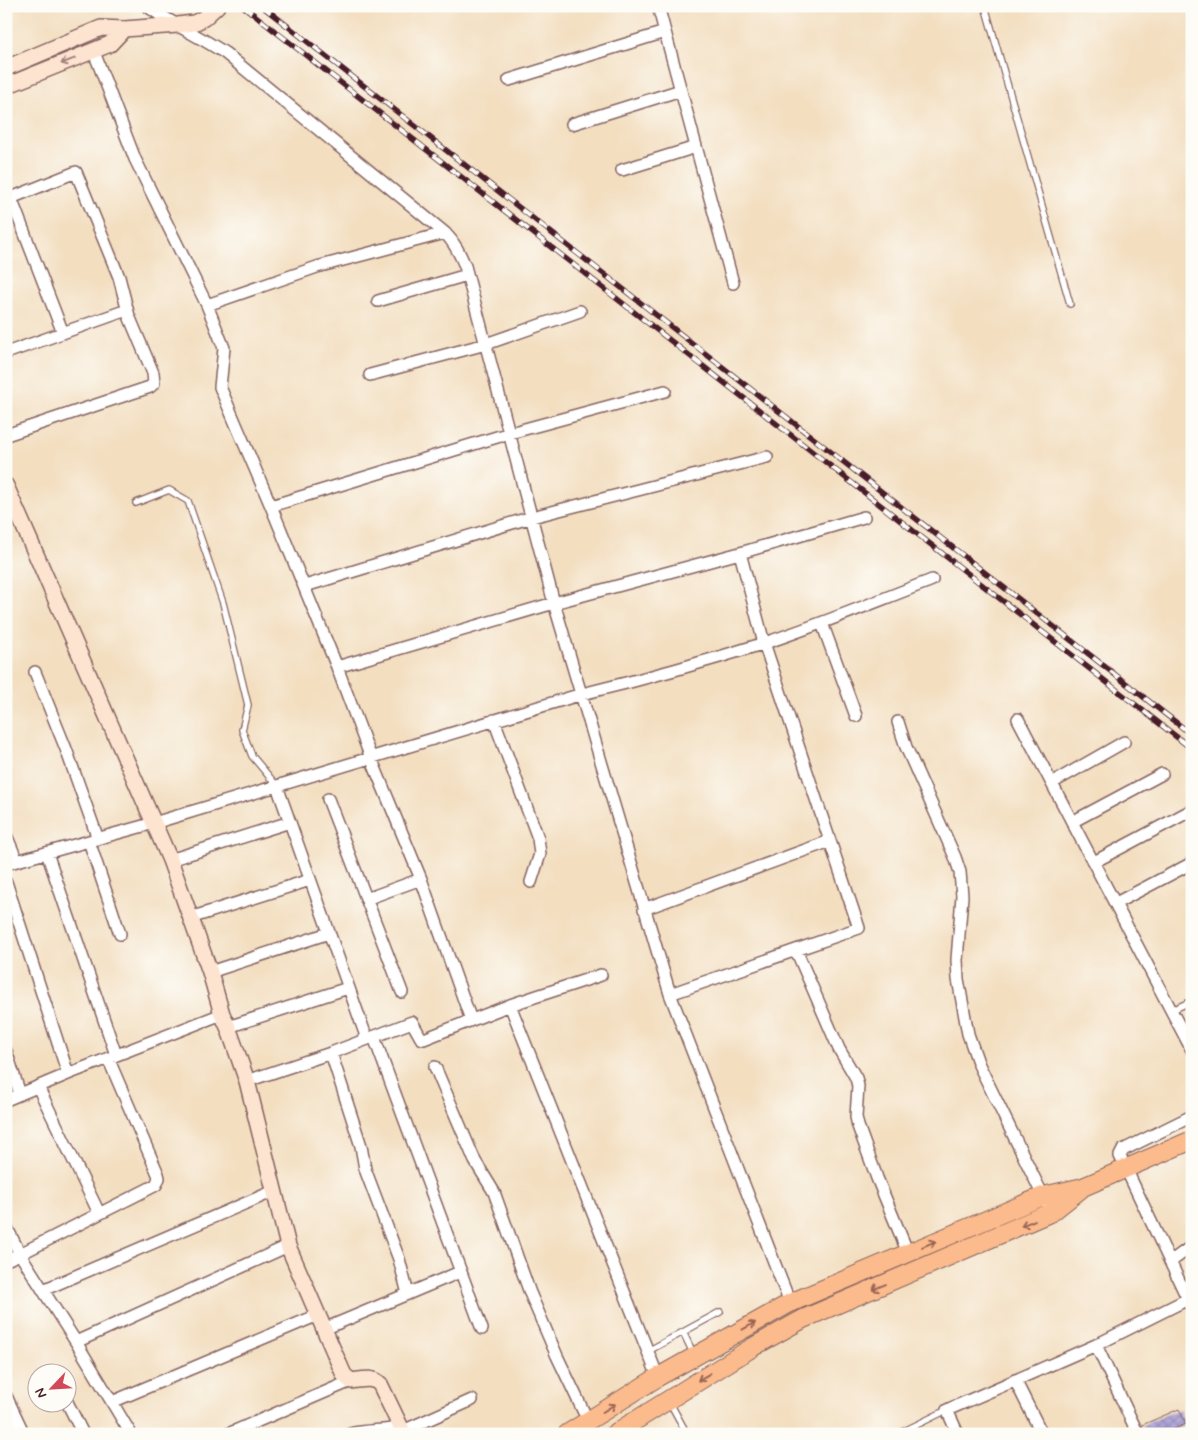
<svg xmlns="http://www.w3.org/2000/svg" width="1198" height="1440" font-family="Mynerve,sans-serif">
	<defs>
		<pattern id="building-cross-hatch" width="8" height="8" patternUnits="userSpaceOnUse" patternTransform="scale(1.25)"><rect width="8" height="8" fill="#aca1d7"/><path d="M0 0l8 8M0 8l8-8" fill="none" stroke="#8e83af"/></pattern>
	</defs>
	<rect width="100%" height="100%" fill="#fdfcf7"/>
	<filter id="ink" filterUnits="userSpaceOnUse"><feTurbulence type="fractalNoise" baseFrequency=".02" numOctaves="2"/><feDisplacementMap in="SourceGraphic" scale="10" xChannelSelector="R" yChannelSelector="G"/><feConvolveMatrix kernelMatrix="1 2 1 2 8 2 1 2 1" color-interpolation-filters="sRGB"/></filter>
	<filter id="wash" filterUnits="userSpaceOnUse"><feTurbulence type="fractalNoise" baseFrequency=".0096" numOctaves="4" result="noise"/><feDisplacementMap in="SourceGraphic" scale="20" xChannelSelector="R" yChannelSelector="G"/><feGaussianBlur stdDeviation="1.12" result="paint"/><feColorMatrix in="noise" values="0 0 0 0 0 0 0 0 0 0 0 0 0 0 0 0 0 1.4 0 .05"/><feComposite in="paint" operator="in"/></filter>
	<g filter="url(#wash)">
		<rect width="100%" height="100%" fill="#f3dec0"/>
		<g id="blocks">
			<path fill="url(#building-cross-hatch)" d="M1179 1409 1186 1424 1163 1434H1145L1142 1425Z"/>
		</g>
	</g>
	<g filter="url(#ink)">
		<use href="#blocks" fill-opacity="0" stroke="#85625f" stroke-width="1"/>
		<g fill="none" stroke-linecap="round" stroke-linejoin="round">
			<defs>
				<path id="lane" d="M985 6 1070 304
					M136 503 169 490 188 501 223 603 248 705 242 730 252 756 277 786
					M1172 1010 1192 1001
					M683 1332 694 1355
					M648 1351 720 1312
					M669 1401 687 1434
					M898 1434 947 1410"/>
				<path id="street" d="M147 6C172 24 199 36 225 53L445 233C455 243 460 254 465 266L554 603 670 994 790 1303
					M658 6 733 283
					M94 52 135 159 207 305 224 348 220 387 271 506 337 667 554 603 740 553 764 643 859 928 670 994
					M509 80 665 32
					M572 124 681 90
					M622 170 696 147
					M378 301 467 275
					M207 305 317 267 445 233
					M6 353 127 310
					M370 375 486 344 580 311
					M6 435 150 387 154 383 153 373 129 316 119 277 76 172 11 198 63 333
					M271 506 510 433 665 391
					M740 553 864 517
					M305 586 532 517 767 457
					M822 623 856 716
					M337 667 371 758 421 879 471 1020
					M35 672 66 749 98 839
					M1018 719 1192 1050
					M494 720 538 838 540 854 531 882
					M898 722 906 747 955 857 960 872 962 896 957 960 958 979 968 1034 979 1065 1046 1202
					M1052 783 1124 742
					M277 786 367 1039
					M328 799 402 992
					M1072 822 1162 774
					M6 835 17 861
					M89 841 120 934
					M47 853 116 1055
					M170 860 290 822
					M1094 862 1192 810
					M6 864 154 823 582 694C644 679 705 662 765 643 822 624 877 601 932 580
					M6 882 68 1074
					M366 899 421 879
					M1116 903 1192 863
					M644 909 830 841
					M190 918 310 880
					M796 950 839 1049 856 1078 858 1086 856 1117 858 1126 877 1178 908 1253
					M210 972 329 933
					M510 1005 601 975
					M228 1027 348 988
					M374 1037 482 1329
					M6 1051 20 1094
					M435 1067 475 1161 494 1192 530 1293 557 1356 588 1421
					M247 1081 331 1053
					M38 1087 99 1213
					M6 1100 68 1074 222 1014
					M1192 1116 1123 1150 1120 1156 1192 1308
					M6 1226 20 1254 156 1185 159 1178 158 1174 108 1058
					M6 1260 20 1254 76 1342 131 1434
					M1170 1262 1192 1246
					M43 1290 274 1191
					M408 1294 399 1259 365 1169 361 1146 331 1053 412 1022 421 1038 424 1039 510 1005 658 1377
					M324 1329 460 1272
					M76 1342 288 1246
					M1015 1380 1042 1434
					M6 1396 24 1434
					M67 1402 83 1434
					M112 1402 318 1315
					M403 1431 472 1400
					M228 1434 351 1381
					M350 1434C367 1429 385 1432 401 1427
					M958 1434 947 1410 1096 1345
					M1138 1434 1096 1345 1188 1299"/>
				<path id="secondary" d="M6 68 101 28 124 29 178 25 194 23 204 18 217 6
					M6 86 110 44 124 29
					M6 486 170 860 210 972 222 1014 228 1027 247 1081 288 1246 344 1375 351 1381C361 1380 372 1376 380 1384L404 1434"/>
				<path id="primary" d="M567 1434 658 1377 790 1303 1043 1196 1083 1187 1192 1140
					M614 1434 753 1347 803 1319 1052 1212 1081 1189"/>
			</defs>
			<use href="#lane" stroke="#85625f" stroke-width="8"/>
			<use href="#street" stroke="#85625f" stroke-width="14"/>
			<use href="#secondary" stroke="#85625f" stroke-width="18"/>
			<use href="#primary" stroke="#85625f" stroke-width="20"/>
			<use href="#lane" stroke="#fff" stroke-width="5.5"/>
			<use href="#street" stroke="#fff" stroke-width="11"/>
			<use href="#secondary" stroke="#fde4d1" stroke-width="15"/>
			<use href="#primary" stroke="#fbbb8c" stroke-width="18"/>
			<defs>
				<path id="rail" d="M243 6 1192 749
					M262 6 1192 735"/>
			</defs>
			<use href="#rail" stroke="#4a1f2b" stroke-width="5.5"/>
			<use href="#rail" stroke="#fdfcf7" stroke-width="4" stroke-dasharray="11" stroke-linecap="butt"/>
		</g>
		<defs><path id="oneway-shaft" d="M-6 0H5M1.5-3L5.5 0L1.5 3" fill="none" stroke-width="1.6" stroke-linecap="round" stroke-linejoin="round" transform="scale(1.25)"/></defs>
		<use stroke="#a4827e" href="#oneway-shaft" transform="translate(68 61) rotate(159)"/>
		<g stroke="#9a6557">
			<use href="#oneway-shaft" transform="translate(1028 1223) rotate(157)"/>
			<use href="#oneway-shaft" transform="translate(929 1244) rotate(-23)"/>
			<use href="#oneway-shaft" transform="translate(879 1287) rotate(157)"/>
			<use href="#oneway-shaft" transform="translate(749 1326) rotate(-29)"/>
			<use href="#oneway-shaft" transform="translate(704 1377) rotate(149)"/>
			<use href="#oneway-shaft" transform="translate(609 1408) rotate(-32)"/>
		</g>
	</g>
	<rect width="1198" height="1440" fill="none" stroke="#fdfcf7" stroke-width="25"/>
	<g transform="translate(52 1388) rotate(245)"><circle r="24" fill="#fdfcf7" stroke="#b5a4a5"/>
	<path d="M0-4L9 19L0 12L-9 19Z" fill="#d1495b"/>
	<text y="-8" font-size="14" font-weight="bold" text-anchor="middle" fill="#4a1f2b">N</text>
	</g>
</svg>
